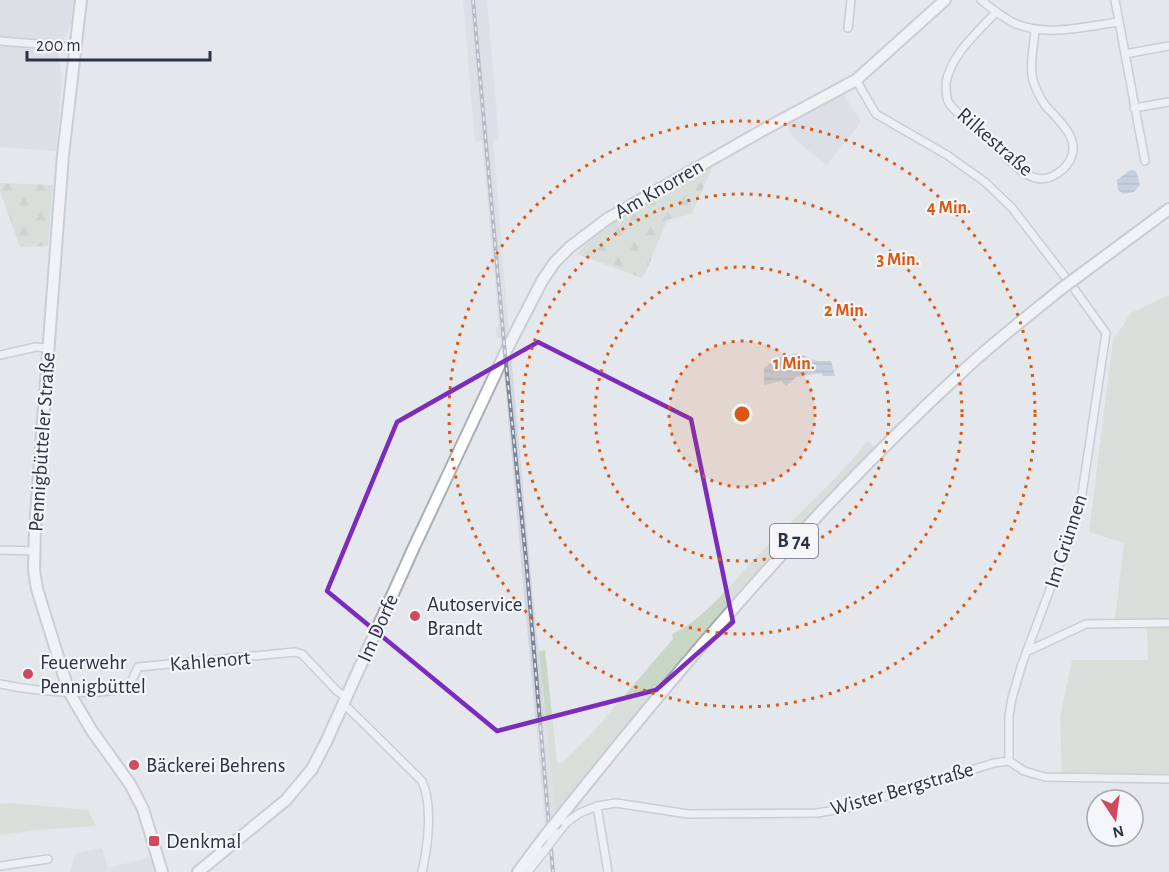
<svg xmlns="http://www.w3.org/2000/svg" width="1169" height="872" font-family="'Alegreya Sans',sans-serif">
	<defs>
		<pattern id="forest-firs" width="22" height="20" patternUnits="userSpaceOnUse" patternTransform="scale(1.5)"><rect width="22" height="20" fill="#c9d6c5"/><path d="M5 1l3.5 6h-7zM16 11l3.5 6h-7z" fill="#adb8ab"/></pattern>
		<pattern id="water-rules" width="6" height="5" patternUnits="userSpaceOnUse" patternTransform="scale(1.5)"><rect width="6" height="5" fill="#9fb4cc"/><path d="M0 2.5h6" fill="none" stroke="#8293a7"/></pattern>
	</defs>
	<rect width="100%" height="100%" fill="#e4e7ec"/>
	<path fill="#d2d6de" d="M0 0H74L70 27 58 49 62 80 56 151 0 147Z
		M463 0H487L499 139 493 140 508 323 533 598 555 814 545 827 501 338H496V327H499L482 141 475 142Z
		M841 90 861 122 827 165 793 138 784 120Z
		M102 848 108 868 151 857 155 872H70L76 853Z"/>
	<path fill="#c9d6c5" d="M1169 295V776L1062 774 1060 717 1072 660H1148L1147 626 1114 627 1124 543 1089 532 1113 340 1131 313Z
		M868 441 876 450 633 719 555 814 539 651 545 650 557 761 558 763H562L593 732 673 639 672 634C705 620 735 578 760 553 796 516 835 481 868 441Z
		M11 803 88 810 96 826 37 830 0 835V804Z"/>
	<path fill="url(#forest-firs)" d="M713 165 692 214 667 220 648 267 642 278 577 254C613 213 666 191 713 165Z
		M0 183 53 185 48 246 20 247 0 191Z"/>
	<path fill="url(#water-rules)" d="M1130 170H1134L1137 173 1140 185 1134 192 1123 194 1118 190 1117 180Z
		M797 353 817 361H831L835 376H823L821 373 796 377 786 386 781 381 764 385V368L777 358Z"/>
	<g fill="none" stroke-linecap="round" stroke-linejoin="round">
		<defs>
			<path id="street" d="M981 0C992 9 1003 18 1016 24 1048 37 1086 26 1119 22
				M1115 0 1145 161
				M996 12C978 32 951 54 946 83 946 87 946 97 948 101 953 112 976 127 985 135 1005 152 1029 194 1058 173 1064 169 1070 162 1072 155 1078 135 1056 118 1045 105 1040 98 1033 84 1032 75 1030 61 1034 44 1035 30
				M848 28 851 0
				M0 41 74 47
				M1125 54 1169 46
				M856 80 876 114 947 155 985 182 1012 208 1066 278
				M1134 108 1169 102
				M0 355 36 347 49 348
				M0 550 34 551
				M1028 651 1086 624 1169 623
				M0 684C42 693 85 695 128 689L138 667 295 652 302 654 337 691 347 698
				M343 705 349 709 422 781C433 805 428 846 422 872
				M1009 761V716L1012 698 1022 664 1076 520 1082 494 1106 333 1075 290
				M597 806 608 872
				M558 833 567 822 580 813 597 806 616 803 688 814 817 813 848 808 994 763 1009 761 1024 771 1045 777 1169 779
				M0 866 48 859
				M528 872 545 850"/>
			<path id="secondary" d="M81 0 63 155 35 528 34 570 37 589 69 692 92 731 130 784 143 809 162 872
				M198 872 286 800 312 769 326 742 414 547 508 347 542 281 555 262 570 247 607 219 763 130 856 80 945 0"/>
			<path id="primary" d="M1073 280 1169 209
				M557 821C683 663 814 508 963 371 994 342 1028 316 1061 289
				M518 872 545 836"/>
		</defs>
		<use href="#street" stroke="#a9aeb7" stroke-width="10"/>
		<use href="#secondary" stroke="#a9aeb7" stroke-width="14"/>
		<use href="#primary" stroke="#a3abb8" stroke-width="14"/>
		<use href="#street" stroke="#f7f8fa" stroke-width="7"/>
		<use href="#secondary" stroke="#fff" stroke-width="10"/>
		<use href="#primary" stroke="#fff" stroke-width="10"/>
		<defs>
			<path id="rail" d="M473 0 505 354 526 559 553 872"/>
		</defs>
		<use href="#rail" stroke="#7d8696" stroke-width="4"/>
		<use href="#rail" stroke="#f4f6f9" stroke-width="1.5" stroke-dasharray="4.5" stroke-linecap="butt"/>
		<defs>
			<path id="street-bridge" d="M545 850 558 833"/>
			<path id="primary-bridge" d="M1061 289 1073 280
				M545 836 557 821"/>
		</defs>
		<use href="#street-bridge" stroke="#a9aeb7" stroke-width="10" stroke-linecap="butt"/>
		<use href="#primary-bridge" stroke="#a3abb8" stroke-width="14" stroke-linecap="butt"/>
		<use href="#street-bridge" stroke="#f7f8fa" stroke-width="7"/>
		<use href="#primary-bridge" stroke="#fff" stroke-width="10"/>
	</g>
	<path d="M0 0H1169V872H0ZM538 342 691 419 733 622 656 690 497 731 327 591 397 422Z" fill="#e4e7ec" fill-opacity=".55" fill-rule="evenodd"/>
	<path fill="none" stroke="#7b2cbf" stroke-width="4.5" stroke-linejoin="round" d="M538 342 691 419 733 622 656 690 497 731 327 591 397 422Z"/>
	<circle cx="742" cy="414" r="73" fill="#df570f" fill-opacity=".12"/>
	<g fill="none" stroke="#df570f" stroke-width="3" stroke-dasharray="3 6">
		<circle cx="742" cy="414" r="73"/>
		<circle cx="742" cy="414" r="147"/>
		<circle cx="742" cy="414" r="220"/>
		<circle cx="742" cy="414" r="293"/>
	</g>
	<g fill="#d1495b" stroke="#f4f6f9" stroke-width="2">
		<circle cx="415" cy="616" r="6"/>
		<circle cx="28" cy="674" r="6"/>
		<circle cx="134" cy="765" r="6"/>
		<rect x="148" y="835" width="12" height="12" rx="3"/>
	</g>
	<g text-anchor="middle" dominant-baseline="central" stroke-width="4.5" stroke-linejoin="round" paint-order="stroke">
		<rect fill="#f4f6f9" stroke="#676e7b" stroke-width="1.5" x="770" y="524" width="48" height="34" rx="4.5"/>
		<g font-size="20" font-weight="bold" fill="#2b3445">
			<text x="794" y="541">B 74</text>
		</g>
		<g font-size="21" fill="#2b3445" stroke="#f4f6f9">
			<text transform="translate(995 142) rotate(41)">Rilkestraße</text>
			<text transform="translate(659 189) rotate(-30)">Am Knorren</text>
			<text transform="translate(42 442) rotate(-86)">Pennigbütteler Straße</text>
			<text transform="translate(1066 541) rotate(-72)">Im Grünnen</text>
			<text transform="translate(378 628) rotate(-66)">Im Dorfe</text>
			<text transform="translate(210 661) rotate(-5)">Kahlenort</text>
			<text transform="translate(902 789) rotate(-16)">Wister Bergstraße</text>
		</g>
		<g font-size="21" fill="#2b3445" stroke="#f4f6f9" text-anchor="start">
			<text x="427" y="604">Autoservice<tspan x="427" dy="24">Brandt</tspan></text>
			<text x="40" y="662">Feuerwehr<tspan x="40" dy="24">Pennigbüttel</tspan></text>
			<text x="146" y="765">Bäckerei Behrens</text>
			<text x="166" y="841">Denkmal</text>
		</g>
	</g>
	<circle cx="742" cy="414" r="9" fill="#df570f" stroke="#f4f6f9" stroke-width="3"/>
	<g font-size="18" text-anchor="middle" font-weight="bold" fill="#df570f" stroke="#f4f6f9" stroke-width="4.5" stroke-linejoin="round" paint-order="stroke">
		<text x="949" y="213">4 Min.</text>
		<text x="898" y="265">3 Min.</text>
		<text x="846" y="316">2 Min.</text>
		<text x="794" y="369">1 Min.</text>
	</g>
	<g transform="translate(1115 818) rotate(167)"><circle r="28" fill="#f4f6f9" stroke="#a4a8b1" stroke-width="1.5"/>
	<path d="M0-4.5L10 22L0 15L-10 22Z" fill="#d1495b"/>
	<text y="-9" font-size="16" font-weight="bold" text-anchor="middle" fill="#2b3445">N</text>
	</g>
	<path d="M27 51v9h183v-9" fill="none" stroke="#2b3445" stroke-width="3"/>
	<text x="36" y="51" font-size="18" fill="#2b3445" stroke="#f4f6f9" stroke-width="4.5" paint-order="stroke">200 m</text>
</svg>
